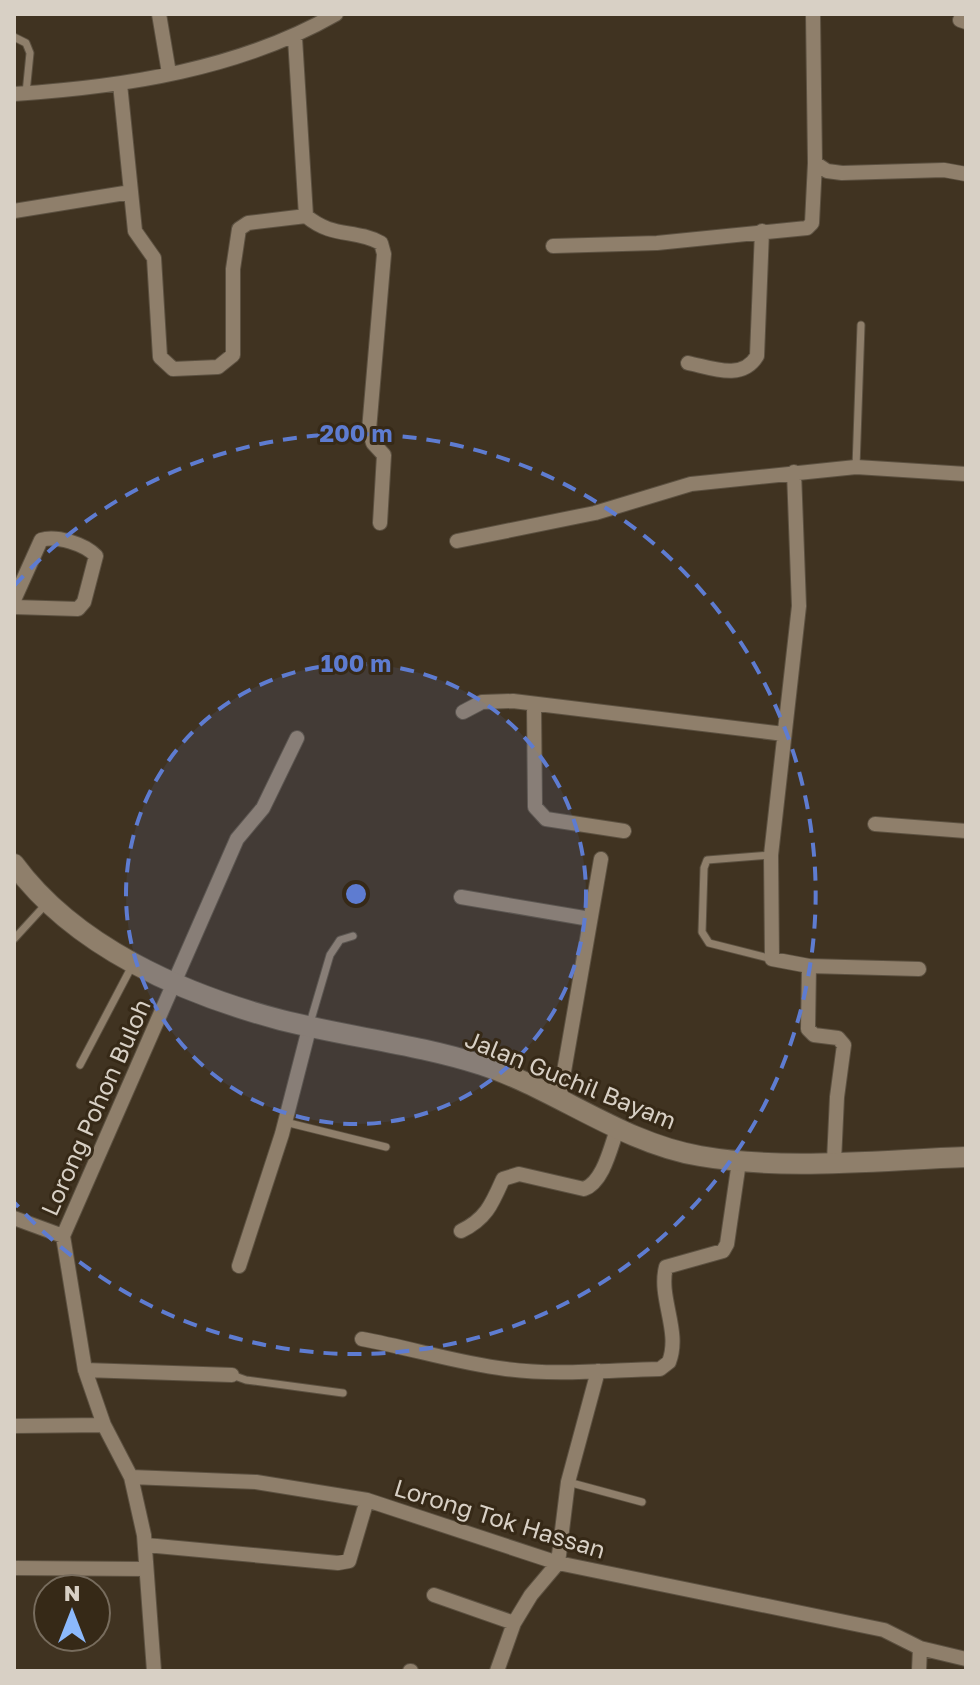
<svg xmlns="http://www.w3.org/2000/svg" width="980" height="1685" font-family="'Golos Text',sans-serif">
	<rect width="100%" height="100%" fill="#403321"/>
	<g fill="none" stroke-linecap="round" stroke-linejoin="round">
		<defs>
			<path id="service" d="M14 37 26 43 30 53 26 93
				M856 467 861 325
				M771 855 707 860 704 868 702 932 709 943 772 959
				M14 939 47 903
				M310 1023 330 955 340 940 353 936
				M80 1065 133 964
				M285 1122 386 1147
				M232 1375 246 1380 343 1393
				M568 1482 642 1502"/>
			<path id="minor" d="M159 14 169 73
				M813 14 815 163 827 171 842 173 944 170 966 174
				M960 20 966 22
				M120 84 135 231 154 258 160 357 173 369 218 367 233 355V269L239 229 248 223 306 216 295 38
				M14 94C124 87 240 69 336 14
				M14 211 131 192
				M306 216C334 239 353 228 381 243L384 254 369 430 373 443 384 455 380 523
				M553 246 657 243 807 228 812 223 815 163
				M688 363C712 368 742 381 757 356L762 231
				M794 472 799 606 771 855 772 959 809 966 919 969
				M457 541 595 513 691 484 856 467 966 474
				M14 600 41 540C56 535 85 544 96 556L84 602 78 609 14 607
				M534 705 535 807 546 819 624 831
				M463 712 482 702 513 701 784 734
				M875 824 966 831
				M461 897 590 919
				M809 966 808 1029 814 1035 838 1038 844 1045 837 1097 834 1161
				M559 1100 601 859
				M14 1218 63 1236
				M461 1231C486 1219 492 1204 503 1179L519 1174 584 1189C604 1182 611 1145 618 1127
				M239 1266 282 1134 310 1025
				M362 1339C411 1348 457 1363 506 1369 556 1376 610 1370 660 1369L669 1362C681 1331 658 1298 666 1267L723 1251 727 1244 739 1162
				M85 1370 232 1375
				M14 1426 104 1425
				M131 1477 256 1482 367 1500 558 1563 884 1630 920 1648 919 1671
				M146 1545 338 1563 349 1561 367 1500
				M14 1568 146 1569
				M434 1595 514 1623
				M920 1648 966 1659
				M154 1671 144 1535 131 1477 104 1425 85 1370 63 1236 237 839 263 808 297 738
				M410 1671H411
				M497 1671 514 1623 531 1595 558 1563 568 1482 598 1371"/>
			<path id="secondary" d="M14 864C75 947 183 994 281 1020 348 1037 416 1044 482 1065 556 1089 622 1143 700 1156 786 1171 879 1160 966 1157"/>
		</defs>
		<use href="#service" stroke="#5c5141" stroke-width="9"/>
		<use href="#minor" stroke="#5c5141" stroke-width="16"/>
		<use href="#secondary" stroke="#5c5141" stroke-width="22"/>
		<use href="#service" stroke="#8f7f6b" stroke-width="7"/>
		<use href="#minor" stroke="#8f7f6b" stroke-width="14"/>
		<use href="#secondary" stroke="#8f7f6b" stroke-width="20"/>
	</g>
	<circle cx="356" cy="894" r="230" fill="#5e7cd1" fill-opacity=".12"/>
	<g fill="none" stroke="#5e7cd1" stroke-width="4" stroke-dasharray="14 10">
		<circle cx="356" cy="894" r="230"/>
		<path d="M14 586A460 460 0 1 1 14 1202"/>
	</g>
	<g text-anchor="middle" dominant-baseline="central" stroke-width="6" stroke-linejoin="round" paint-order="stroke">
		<g font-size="24" fill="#d8d0c5" stroke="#362917">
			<text transform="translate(571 1079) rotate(22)">Jalan Guchil Bayam</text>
			<text transform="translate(95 1107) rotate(-66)">Lorong Pohon Buloh</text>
			<text transform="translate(500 1518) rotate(17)">Lorong Tok Hassan</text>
		</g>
	</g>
	<circle cx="356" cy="894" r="12" fill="#5e7cd1" stroke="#362917" stroke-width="4"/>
	<g font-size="24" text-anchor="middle" font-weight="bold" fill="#5e7cd1" stroke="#362917" stroke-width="6" stroke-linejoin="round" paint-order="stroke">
		<text x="356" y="442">200 m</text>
		<text x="356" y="672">100 m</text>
	</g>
	<rect width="980" height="1685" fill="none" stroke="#d8d0c5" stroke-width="32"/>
	<g transform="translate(72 1613)"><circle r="38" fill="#362917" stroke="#776c5d" stroke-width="2"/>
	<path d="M0-6L14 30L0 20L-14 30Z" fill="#8cb9fc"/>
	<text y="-12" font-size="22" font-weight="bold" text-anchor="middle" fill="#d8d0c5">N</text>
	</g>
</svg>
